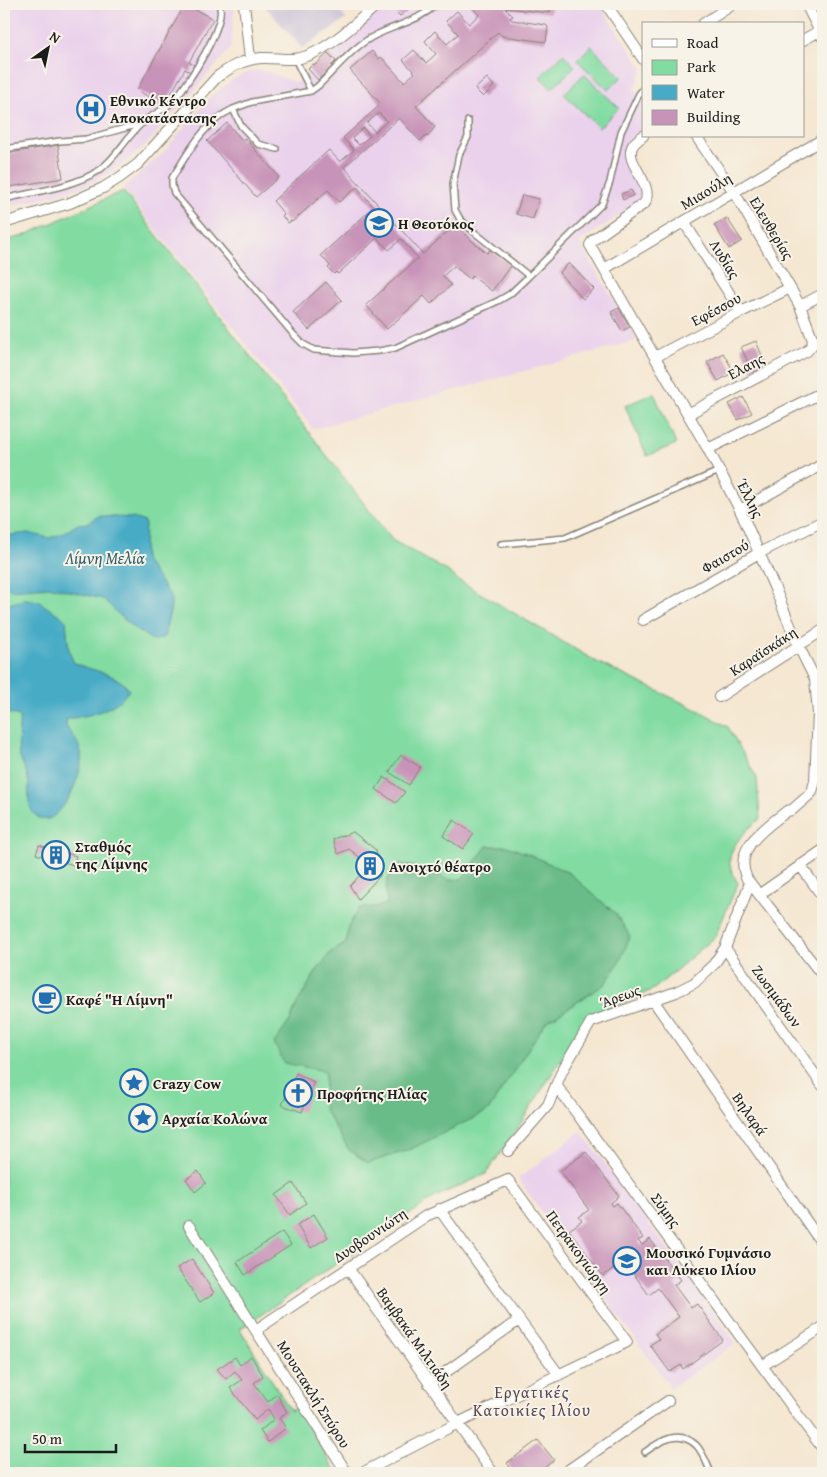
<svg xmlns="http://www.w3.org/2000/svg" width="827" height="1477" font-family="'Gentium Book Plus',serif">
	<rect width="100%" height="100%" fill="#f7f3e8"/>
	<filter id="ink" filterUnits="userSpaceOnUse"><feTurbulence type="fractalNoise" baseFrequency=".02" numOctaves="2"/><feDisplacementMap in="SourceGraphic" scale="10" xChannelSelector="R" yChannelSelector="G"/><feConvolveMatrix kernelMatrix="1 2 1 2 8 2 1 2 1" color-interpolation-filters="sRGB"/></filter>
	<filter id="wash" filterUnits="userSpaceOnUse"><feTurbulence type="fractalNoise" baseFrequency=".0096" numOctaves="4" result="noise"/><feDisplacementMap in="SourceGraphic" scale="20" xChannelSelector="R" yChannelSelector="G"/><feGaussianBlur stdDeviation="1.12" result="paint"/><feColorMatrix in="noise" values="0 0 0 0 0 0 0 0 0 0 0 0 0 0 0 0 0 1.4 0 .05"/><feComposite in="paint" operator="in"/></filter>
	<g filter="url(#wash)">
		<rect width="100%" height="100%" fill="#f5e7d1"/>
		<path fill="#ead1ec" d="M4 4H235L231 48 146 145 117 168 87 185 58 194 4 207Z
			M386 4H599L643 69 634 89 643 98V130L627 141 625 152 643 193 637 204 579 242 638 340 313 429 123 188 162 154 210 97 231 81 243 74 256 70 269 72 296 83 309 71 308 69 313 64 315 65Z
			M581 1131 736 1343 671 1388 518 1179Z"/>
		<path fill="#cabfd6" d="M263 4H333L346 19 302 48Z"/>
		<path fill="#82dca2" stroke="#4f7c5f" d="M591 46 622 77 608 90 577 60Z
			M563 54 575 66 552 89 540 77Z
			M584 74 619 108 599 128 564 94Z
			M123 191 392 540 449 572 458 580 597 662 702 712 728 727 757 778 760 819C748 828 727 847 730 865 731 871 735 878 738 883L715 937 654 989 586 1020 517 1129 486 1174 435 1197 240 1329 291 1411 296 1407 337 1473H4V241L23 236Z
			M654 393 676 444 647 456 625 406Z"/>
		<path fill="#69bc88" stroke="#426c52" d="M487 846H507L531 855 569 873 616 914 630 936 620 961 605 984 545 1023 488 1111 409 1150 368 1163 349 1150 324 1109 325 1071 284 1063 274 1043 290 1021 297 1003 318 969 330 953 346 943 348 927 359 908 376 907 387 904C385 885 385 877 400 863L422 869 449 880 462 879Z"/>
		<path fill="#47abc6" stroke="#326471" d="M99 516 133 518 145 522 144 559 171 597V607L164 637 154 641 132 627 103 599 52 587 10 590 4 581V536L28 533 49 538 62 534 78 524 87 523Z
			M25 599 40 601 45 606 61 616 66 621 69 651 74 663C92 671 118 673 129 690 116 710 89 716 67 719L66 726C72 734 78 742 81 752 86 775 51 846 31 809 27 801 30 788 28 779 27 770 21 763 19 754 17 742 20 728 19 716L4 712V608L6 605Z"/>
		<g id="blocks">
			<path fill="#c893b8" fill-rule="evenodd" d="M185 4 213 19 189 62 194 65 190 72 185 69 164 106 137 90Z
				M399 4H415L400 16 393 9Z
				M469 4H552L550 13 505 8 513 16 510 18 512 20 546 25 548 27 546 42 502 36 498 32 416 106 435 127 427 137 426 136 420 141 399 118 344 167 423 254 456 224 473 242 487 253 490 250 511 265 492 291 472 276 470 279 454 266 443 276 451 285 431 304 424 296 387 329 366 305 418 258 401 239 389 250 377 238 338 274 336 272 334 274 328 268 330 266 321 255 374 207 357 187 339 202 328 190 292 222 291 221 288 223 282 216 284 214 273 201 329 150 340 162 354 150 343 138 381 104 350 70 372 51 379 59 381 57 404 82 415 73 403 60 414 50 426 63 436 54 425 41 435 31 447 44 458 34 446 21 457 11 469 24 479 15ZM379 113 387 121 375 132 367 123ZM363 128 370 136 359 145 352 138Z
				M328 53 336 61 331 66 332 67 318 80 308 69 313 64 315 65Z
				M487 78 494 86 483 97 475 89Z
				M227 123 242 140 245 138 279 177 256 197 207 141Z
				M58 145 63 178 4 188V154Z
				M631 190 634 195 623 200 621 194Z
				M522 195 539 199 533 219 516 214Z
				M727 218 742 241 729 249 714 225Z
				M569 263 594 289 583 299 559 273Z
				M326 282 342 300 309 330 293 312Z
				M619 308 630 327 622 331 611 312Z
				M756 341 765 363 751 369 741 347Z
				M723 353 734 372 718 381 707 362Z
				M743 397 752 413 738 420 729 404Z
				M401 755 420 767 409 785 389 772Z
				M384 777 405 792 396 803 376 789Z
				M454 820 474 834 463 849 443 836Z
				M353 832 376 850 380 876 358 899 350 886 362 873V859L349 849 338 854 333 839Z
				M39 845 76 856 74 865 36 854Z
				M296 1073 314 1082 302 1112 282 1105Z
				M586 1152 619 1196 611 1203 613 1206 617 1203 643 1238 638 1241 642 1245 650 1239 681 1280 674 1285 691 1308 697 1304 723 1340 683 1369 681 1365 670 1372 650 1345 659 1339 655 1334 679 1317 658 1288 649 1295 628 1266 621 1271 617 1266 603 1276 569 1230 582 1221 579 1217 589 1210 560 1171Z
				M198 1171 206 1183 195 1192 186 1179Z
				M293 1183 306 1203 290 1215 276 1195Z
				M314 1214 328 1237 311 1248 297 1225Z
				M282 1232 291 1245 245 1275 237 1262Z
				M192 1259 214 1293 200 1302 177 1268Z
				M251 1356 263 1376 254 1383 268 1402 277 1394 287 1412 279 1418 286 1428 268 1442 260 1431 274 1419 268 1409 255 1420 230 1388 242 1380 235 1371 226 1379 217 1369 235 1357 240 1365Z
				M538 1440 554 1460 537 1473H514L507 1463Z"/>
		</g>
	</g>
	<g filter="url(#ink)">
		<use href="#blocks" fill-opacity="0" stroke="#888276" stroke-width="1"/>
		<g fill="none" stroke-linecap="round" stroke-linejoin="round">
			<defs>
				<path id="lane" d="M295 59 311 91
					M233 109C203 123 189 152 172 178V185L174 193 294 335 303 344 314 350 353 353 379 351 395 348 498 301 510 294 529 276
					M468 121V137L459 155 453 184 455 210 460 219 474 232 529 276 602 204 610 182 621 132 639 94 643 89
					M4 149 60 141 86 139 143 123
					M277 149 258 144 241 126 233 109 252 102 311 91 318 86C336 69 353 46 376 35 398 24 417 22 437 4
					M4 199C33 192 73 187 98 171 116 159 126 137 142 123 152 115 164 110 173 101 187 86 228 23 219 4
					M501 544 565 538 719 471
					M645 1452C660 1441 679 1429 696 1445 703 1452 707 1464 711 1473"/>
				<path id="street" d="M244 4 250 59
					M606 4 643 59
					M806 4 823 38
					M703 24 733 4
					M803 40 823 29
					M643 136C639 139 634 142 632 147 625 164 654 183 645 203L593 240 590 245 708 449 740 510 776 591 798 645 815 679 818 713 815 781 812 792 808 796 792 810 787 811C766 828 732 848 747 879L823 976
					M684 222 741 312
					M4 223 70 203 103 188 119 178 138 164 217 77C231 67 244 59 262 58 277 57 292 62 307 56 332 47 358 21 378 4
					M604 269 823 139
					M800 306 823 294
					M655 357 741 312 790 288
					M688 414 807 351 812 345 813 340 800 306 790 288 734 192 696 136
					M708 449 823 392
					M740 510 823 464
					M643 620 759 553 823 521
					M719 697 823 630
					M800 865 823 897
					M760 894 823 850
					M725 948 823 1086
					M653 1000 823 1245
					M556 1085 823 1449
					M508 1151 548 1105 562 1071 591 1022 676 992 694 983 714 964 725 948 750 883
					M439 1209 559 1375
					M189 1226 347 1473
					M348 1268 493 1473
					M256 1330 426 1216 508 1180 627 1342 458 1423 362 1473
					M762 1366 823 1327
					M429 1384 519 1320
					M564 1473 668 1401"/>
			</defs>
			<use href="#lane" stroke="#888276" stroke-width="8"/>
			<use href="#street" stroke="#888276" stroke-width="12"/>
			<use href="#lane" stroke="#fff" stroke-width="5"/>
			<use href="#street" stroke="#fff" stroke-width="10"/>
		</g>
	</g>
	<defs>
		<symbol id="hospital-ring" viewBox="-11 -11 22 22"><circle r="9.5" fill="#f7f3e8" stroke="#1f6fb2" stroke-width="1.5"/><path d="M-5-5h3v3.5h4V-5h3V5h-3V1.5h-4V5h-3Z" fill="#1f6fb2"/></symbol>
		<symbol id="school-ring" viewBox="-11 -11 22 22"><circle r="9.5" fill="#f7f3e8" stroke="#1f6fb2" stroke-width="1.5"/><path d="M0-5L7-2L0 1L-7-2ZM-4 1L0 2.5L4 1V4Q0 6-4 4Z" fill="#1f6fb2"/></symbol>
		<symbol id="building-ring" viewBox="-11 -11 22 22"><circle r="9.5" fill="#f7f3e8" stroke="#1f6fb2" stroke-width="1.5"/><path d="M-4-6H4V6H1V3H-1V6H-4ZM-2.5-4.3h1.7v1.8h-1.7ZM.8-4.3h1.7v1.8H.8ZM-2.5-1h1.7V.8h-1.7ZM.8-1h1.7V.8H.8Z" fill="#1f6fb2"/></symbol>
		<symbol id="cafe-ring" viewBox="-11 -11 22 22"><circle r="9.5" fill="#f7f3e8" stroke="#1f6fb2" stroke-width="1.5"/><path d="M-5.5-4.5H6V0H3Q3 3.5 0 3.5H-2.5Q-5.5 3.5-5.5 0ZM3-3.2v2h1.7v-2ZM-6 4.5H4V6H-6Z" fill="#1f6fb2"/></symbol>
		<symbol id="sight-ring" viewBox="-11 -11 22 22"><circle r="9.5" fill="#f7f3e8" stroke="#1f6fb2" stroke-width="1.5"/><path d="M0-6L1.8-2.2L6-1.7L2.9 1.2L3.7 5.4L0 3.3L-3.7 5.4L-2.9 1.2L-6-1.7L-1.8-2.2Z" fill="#1f6fb2"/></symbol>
		<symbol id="church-ring" viewBox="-11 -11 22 22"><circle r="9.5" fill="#f7f3e8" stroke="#1f6fb2" stroke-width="1.5"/><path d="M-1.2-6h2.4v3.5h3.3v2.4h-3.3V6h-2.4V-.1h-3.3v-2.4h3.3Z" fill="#1f6fb2"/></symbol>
	</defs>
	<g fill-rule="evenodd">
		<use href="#hospital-ring" x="75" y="93" width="32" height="32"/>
		<use href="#school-ring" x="363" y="207" width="32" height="32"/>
		<use href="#building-ring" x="40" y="839" width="32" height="32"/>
		<use href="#building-ring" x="354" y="850" width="32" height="32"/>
		<use href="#cafe-ring" x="31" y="983" width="32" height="32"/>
		<use href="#sight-ring" x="118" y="1067" width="32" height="32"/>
		<use href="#church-ring" x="282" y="1077" width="32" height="32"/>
		<use href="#sight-ring" x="127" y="1102" width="32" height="32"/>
		<use href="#school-ring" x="611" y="1245" width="32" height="32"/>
	</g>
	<g text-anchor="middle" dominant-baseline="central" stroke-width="4" stroke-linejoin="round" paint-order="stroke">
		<g font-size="15" font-weight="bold" fill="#1c1c1c" stroke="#f7f3e8" text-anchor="start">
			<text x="110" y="100">Εθνικό Κέντρο<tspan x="110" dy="17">Αποκατάστασης</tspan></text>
			<text x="398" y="223">Η Θεοτόκος</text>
			<text x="75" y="846">Σταθμός<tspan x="75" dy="17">της Λίμνης</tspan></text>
			<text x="389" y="866">Ανοιχτό θέατρο</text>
			<text x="66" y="999">Καφέ "Η Λίμνη"</text>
			<text x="153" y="1083">Crazy Cow</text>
			<text x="317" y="1093">Προφήτης Ηλίας</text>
			<text x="162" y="1118">Αρχαία Κολώνα</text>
			<text x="646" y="1252">Μουσικό Γυμνάσιο<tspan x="646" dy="17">και Λύκειο Ιλίου</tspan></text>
		</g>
		<g font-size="15" fill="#1c1c1c" stroke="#f7f3e8">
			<text transform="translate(706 191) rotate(-31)">Μιαούλη</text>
			<text transform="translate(772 228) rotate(59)">Ελευθερίας</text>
			<text transform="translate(725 259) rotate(58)">Λυδίας</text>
			<text transform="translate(716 309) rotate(-28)">Εφέσσου</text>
			<text transform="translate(746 366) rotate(-28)">Ελαης</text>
			<text transform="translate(750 498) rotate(63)">Έλλης</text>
			<text transform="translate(725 556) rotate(-30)">Φαιστού</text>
			<text transform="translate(763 651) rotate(-33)">Καραϊσκάκη</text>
			<text transform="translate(620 996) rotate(-20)">Άρεως</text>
			<text transform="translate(777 996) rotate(54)">Ζωσιμάδων</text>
			<text transform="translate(750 1114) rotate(55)">Βηλαρά</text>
			<text transform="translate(666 1210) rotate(54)">Σύμης</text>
			<text transform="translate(370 1235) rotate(-34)">Δυοβουνιώτη</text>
			<text transform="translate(579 1252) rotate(54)">Πετρακογιώργη</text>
			<text transform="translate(415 1338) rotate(55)">Βαμβακά Μιλτιάδη</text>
			<text transform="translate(314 1394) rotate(58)">Μουστακλή Σπύρου</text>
		</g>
		<g font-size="16" font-style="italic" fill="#2f5c68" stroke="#f7f3e8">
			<text x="105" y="558">Λίμνη Μελία</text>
		</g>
		<g font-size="16" letter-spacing="1" fill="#584653" stroke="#f7f3e8">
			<text x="532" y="1392">Εργατικές<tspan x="532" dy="18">Κατοικίες Ιλίου</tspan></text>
		</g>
	</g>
	<rect width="827" height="1477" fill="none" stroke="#f7f3e8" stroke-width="20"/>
	<rect x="642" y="22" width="162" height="115" fill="#f7f3e8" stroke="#9f9d96"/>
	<rect x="652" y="39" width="25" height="8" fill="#ffffff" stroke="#9f9d96"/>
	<text x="687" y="48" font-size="15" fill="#1c1c1c">Road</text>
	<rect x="652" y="60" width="25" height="15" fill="#82dca2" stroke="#9f9d96"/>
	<text x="687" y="72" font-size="15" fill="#1c1c1c">Park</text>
	<rect x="652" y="85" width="25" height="15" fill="#47abc6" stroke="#9f9d96"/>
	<text x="687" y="98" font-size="15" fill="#1c1c1c">Water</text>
	<rect x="652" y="110" width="25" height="15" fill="#c893b8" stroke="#9f9d96"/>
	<text x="687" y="122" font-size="15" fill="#1c1c1c">Building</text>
	<g transform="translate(48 48) rotate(33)" stroke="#f7f3e8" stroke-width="4" paint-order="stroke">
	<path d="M0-4L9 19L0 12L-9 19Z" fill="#1c1c1c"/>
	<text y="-8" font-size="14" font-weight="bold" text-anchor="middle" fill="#1c1c1c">N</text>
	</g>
	<path d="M25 1444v8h91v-8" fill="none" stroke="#1c1c1c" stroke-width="2.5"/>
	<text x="32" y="1444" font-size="15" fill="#1c1c1c" stroke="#f7f3e8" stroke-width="4" paint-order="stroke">50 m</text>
</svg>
